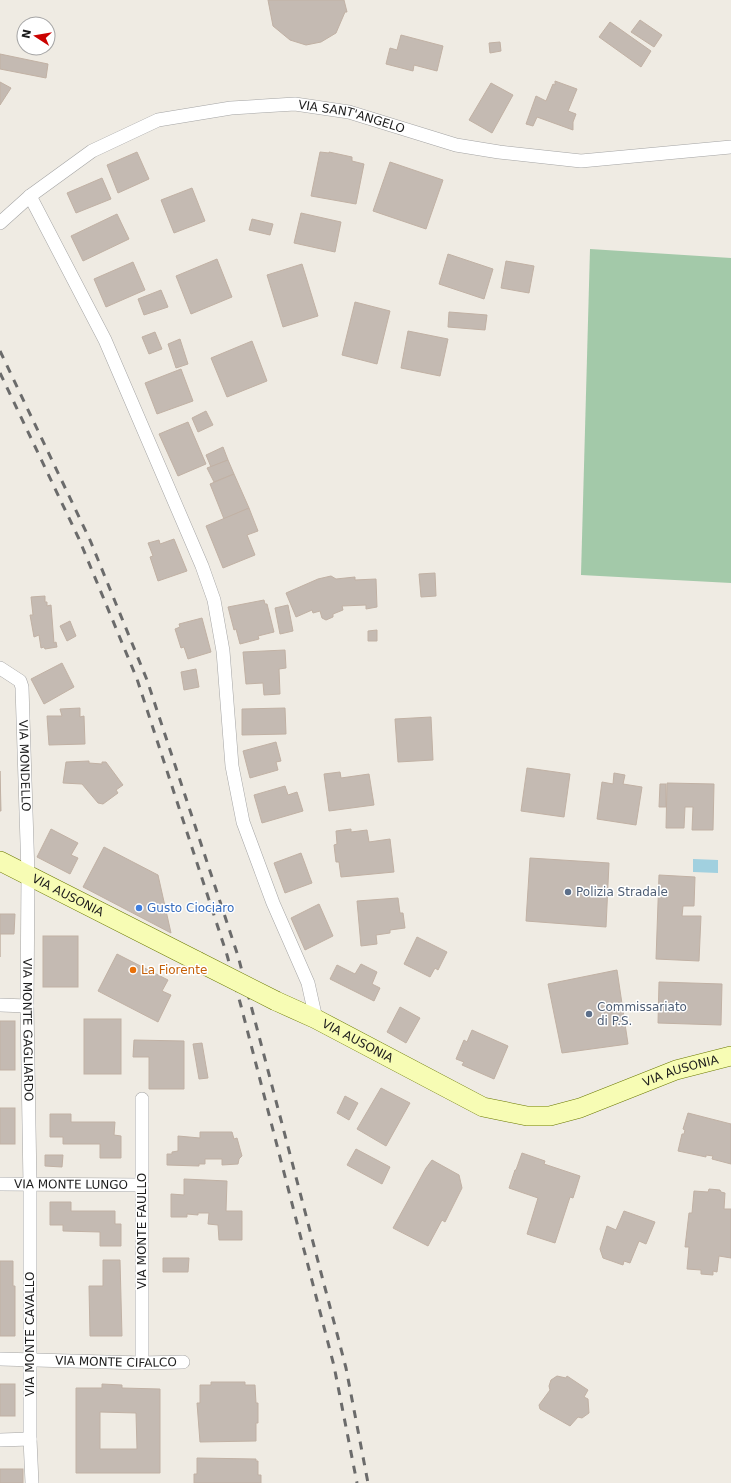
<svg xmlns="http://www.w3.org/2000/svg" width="731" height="1483" font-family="'DejaVu Sans',sans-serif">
<rect width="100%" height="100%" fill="#efebe3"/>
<!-- cemetery -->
<polygon fill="#a3c9a9" points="590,249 731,258 731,583 581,575"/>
<!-- water -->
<polygon fill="#a1d0df" points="693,859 718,860 718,873 693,872"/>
<!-- building -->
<g fill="#c4bab2" stroke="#c1b1a4" fill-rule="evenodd">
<polygon points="268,0 344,0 347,12 345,12 336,33 321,42 306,45 290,40 273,26"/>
<polygon points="640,20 662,35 654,47 631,32"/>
<polygon points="610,22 651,51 641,67 599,37"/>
<polygon points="401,35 443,46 437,71 414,65 413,71 386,64 390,48 397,50"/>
<polygon points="500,42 501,51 490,53 489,43"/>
<polygon points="0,54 48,64 46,78 0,69"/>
<polygon points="555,81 577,89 568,111 576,114 573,122 573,130 537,117 533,126 526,124 536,96 546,101 553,84 555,85"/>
<polygon points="0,82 11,88 0,105"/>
<polygon points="491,83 513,95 492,133 469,120"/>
<polygon points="137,152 149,179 118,193 107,165"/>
<polygon points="320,152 329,153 329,152 352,157 352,161 364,164 356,204 311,196"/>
<polygon points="390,162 443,180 426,229 373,211"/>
<polygon points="102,178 111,199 76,213 67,193"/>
<polygon points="192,188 205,221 174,233 161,200"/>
<polygon points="301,213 341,222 335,252 294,243"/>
<polygon points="117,214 129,239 83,261 71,236"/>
<polygon points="252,219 273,224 270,235 249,230"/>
<polygon points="448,254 493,269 484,299 439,284"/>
<polygon points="217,259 232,297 191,314 176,276"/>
<polygon points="506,261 534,266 529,293 501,288"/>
<polygon points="133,262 145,290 106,307 94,279"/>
<polygon points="302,264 318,316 283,327 267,275"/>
<polygon points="161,290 168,307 144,315 138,299"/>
<polygon points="355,302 390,311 377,364 342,355"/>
<polygon points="449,312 487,315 485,330 448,327"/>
<polygon points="408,331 448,339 440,376 401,368"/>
<polygon points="155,332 162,349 149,354 142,337"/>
<polygon points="180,339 188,364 176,368 168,344"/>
<polygon points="252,341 267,381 227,397 211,358"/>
<polygon points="181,369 193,401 157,414 145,383"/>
<polygon points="206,411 213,425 198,432 192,418"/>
<polygon points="188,422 206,464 178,476 159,434"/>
<polygon points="223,447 228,460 211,467 206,455"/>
<polygon points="228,460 234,474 214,482 207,468"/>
<polygon points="234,474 249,508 224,519 210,484"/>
<polygon points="249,508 258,531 247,535 255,555 223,568 206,526"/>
<polygon points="174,539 187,571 158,581 150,557 153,556 148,543 159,540 160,544"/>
<polygon points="435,573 436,596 421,597 419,574"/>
<polygon points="331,576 336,579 355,577 355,580 376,579 377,607 366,609 366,605 342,606 343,610 333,614 333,617 326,620 322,618 320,611 313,613 312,610 296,617 286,593 318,579"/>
<polygon points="45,596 45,602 47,602 47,606 51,605 54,643 56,642 57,647 45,649 44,647 41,648 39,635 34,637 30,615 33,615 31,597"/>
<polygon points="264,600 265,604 267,604 274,632 258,636 259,639 240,644 236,629 234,630 228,607"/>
<polygon points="288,605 293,631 280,634 275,608"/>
<polygon points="202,618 211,652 188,659 184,647 181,648 175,629 180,627 179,624"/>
<polygon points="70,621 76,636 67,641 60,626"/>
<polygon points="377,630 377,641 368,641 368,631"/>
<polygon points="285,650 286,668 279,669 280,694 264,695 263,683 246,684 243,652"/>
<polygon points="62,663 74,687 44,704 31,679"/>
<polygon points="196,669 199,687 184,690 181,672"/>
<polygon points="80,708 80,717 84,716 85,744 49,745 47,716 62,716 60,709"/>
<polygon points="285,708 286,734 242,735 242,709"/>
<polygon points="431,717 433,760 398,762 395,719"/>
<polygon points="276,742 281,761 276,762 278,770 250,778 243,751"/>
<polygon points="89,761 89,763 102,764 102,762 106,762 123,785 116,790 118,793 103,804 98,803 82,784 63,783 66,762"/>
<polygon points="527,768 570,774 564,817 521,811"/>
<polygon points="0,771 1,811 0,811"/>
<polygon points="340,772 341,778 369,774 374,805 329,811 324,774"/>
<polygon points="614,773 625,775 623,784 642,787 636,825 597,819 602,782 613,784"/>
<polygon points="667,783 714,784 713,830 692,830 693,807 685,807 684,828 666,828"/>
<polygon points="660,784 666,784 666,807 659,807"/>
<polygon points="285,786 288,795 297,792 303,811 262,823 254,795"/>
<polygon points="51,829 78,843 71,855 78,858 70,874 37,857"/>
<polygon points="351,829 351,832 367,830 369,842 390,839 394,872 341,877 339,862 336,862 334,845 337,844 336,831"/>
<polygon points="104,847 158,875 171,933 83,887"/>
<polygon points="301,853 312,883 285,893 274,863"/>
<polygon points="530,858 609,863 606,927 526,921"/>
<polygon points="659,875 695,877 694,906 683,906 682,916 701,916 699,961 656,959"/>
<polygon points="398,898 400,913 403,913 405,928 390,930 390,933 376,935 377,944 361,946 357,901"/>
<polygon points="319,904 333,936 305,950 291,918"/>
<polygon points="0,914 15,914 14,934 0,934 0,957"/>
<rect x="43" y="936" width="35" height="51"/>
<polygon points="417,937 447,952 438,970 435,968 430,977 404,964"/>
<polygon points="117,954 168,980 162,991 171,995 158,1022 98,991"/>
<polygon points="361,964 377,972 372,984 380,988 374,1001 330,979 337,965 355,974"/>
<polygon points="617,970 628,1044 562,1053 548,984"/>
<polygon points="659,982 722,984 721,1025 658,1023"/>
<polygon points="400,1007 420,1018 406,1043 387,1032"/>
<rect x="84" y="1019" width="37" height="55"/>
<rect x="0" y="1021" width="15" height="49"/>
<polygon points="472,1030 508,1046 494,1079 462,1065 464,1062 456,1059 464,1040 467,1042"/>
<polygon points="134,1040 184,1041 184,1089 149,1089 149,1057 133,1057"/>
<polygon points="202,1043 208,1078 199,1079 193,1044"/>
<polygon points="381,1088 410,1103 386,1146 357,1129"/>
<polygon points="345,1096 358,1103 349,1120 337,1113"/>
<rect x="0" y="1108" width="15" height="36"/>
<polygon points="688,1113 731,1124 731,1164 712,1159 713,1156 706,1155 706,1157 678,1151 682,1134 684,1134 685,1130 683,1129"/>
<polygon points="50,1114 71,1114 71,1122 115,1122 114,1135 121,1136 121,1158 100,1158 100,1144 63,1144 63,1137 50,1137"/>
<polygon points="200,1132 232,1132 234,1139 237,1138 242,1156 239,1159 238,1164 222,1165 222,1159 205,1159 205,1164 199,1164 199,1166 167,1165 167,1154 172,1154 172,1152 178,1151 178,1136 200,1138"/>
<polygon points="356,1149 390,1167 382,1184 347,1165"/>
<polygon points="522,1153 545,1161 544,1164 580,1176 573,1198 570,1197 555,1243 527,1234 538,1198 509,1188 515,1170 516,1170"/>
<polygon points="45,1155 63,1155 62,1167 45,1166"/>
<polygon points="432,1160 459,1175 462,1188 445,1222 442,1220 428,1246 393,1228 426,1168"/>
<polygon points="184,1179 227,1181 226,1211 242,1211 242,1240 219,1240 218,1225 208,1224 209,1213 198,1213 198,1215 187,1214 187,1217 171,1217 171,1194 184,1195"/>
<polygon points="709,1189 720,1190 721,1192 725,1193 724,1209 731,1209 731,1258 719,1256 717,1272 713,1271 713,1275 701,1274 701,1270 687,1269 689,1247 685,1247 689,1213 692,1213 694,1191 708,1192"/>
<polygon points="50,1202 71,1202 71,1211 115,1211 115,1224 121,1224 121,1246 100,1246 100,1232 63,1231 63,1225 50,1225"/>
<polygon points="624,1211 655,1222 646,1244 639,1241 630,1263 624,1261 623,1265 603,1258 600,1249 607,1226 616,1230"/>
<polygon points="163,1258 189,1258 188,1272 163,1272"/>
<polygon points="103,1260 120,1260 122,1336 90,1336 89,1286 103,1286"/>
<polygon points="0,1261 13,1261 13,1286 15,1286 15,1336 0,1336"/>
<polygon points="557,1376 566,1378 567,1376 588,1390 584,1397 588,1399 589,1413 582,1418 578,1417 570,1426 540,1409 539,1405 550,1390 549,1386 551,1380"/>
<polygon points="211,1382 245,1382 245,1385 255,1385 256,1403 258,1403 258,1423 256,1423 256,1441 200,1442 197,1403 200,1403 200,1385 211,1385"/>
<rect x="0" y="1384" width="15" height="32"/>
<path d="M102 1384 122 1385V1388L160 1389V1473H76V1388H102ZM100 1412 136 1413 137 1449H100Z"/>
<polygon points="197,1458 256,1459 256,1461 258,1461 258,1475 261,1475 261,1483 194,1483 194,1474 197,1474"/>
<rect x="0" y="1469" width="23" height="14"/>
</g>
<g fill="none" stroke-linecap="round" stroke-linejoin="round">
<!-- street casing -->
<g stroke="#a4a4a4" stroke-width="14">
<g id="street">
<polyline points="30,196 105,340 202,566 214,600 223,651 232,766 243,822 273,903 308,983 316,1019"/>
<path id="s1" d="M0 223 30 196 92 151 158 120 231 108 295 104 349 112 456 145 499 152 581 161 731 147"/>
<path id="s2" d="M0 668 20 681 22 687 28 874 27 1006 30 1185V1439L32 1483"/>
<polyline points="0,1005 27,1006"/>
<polyline points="142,1099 142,1363"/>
<path id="s3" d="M0 1184 142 1185"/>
<path id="s4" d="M0 1359 142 1363 183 1362"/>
<polyline points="0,1440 30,1439"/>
</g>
</g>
<!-- secondary casing -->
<g stroke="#6a7800" stroke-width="20">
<g id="secondary">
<path id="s5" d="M0 861 197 961"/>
<path id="s6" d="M276 1001 316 1019 483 1107 527 1116H550L580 1108 676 1070 731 1056"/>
</g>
</g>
<!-- street -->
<use href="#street" stroke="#fff" stroke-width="13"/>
<!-- secondary -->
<use href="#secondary" stroke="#f7fcb4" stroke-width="19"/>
<!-- rail -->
<g stroke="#6b6b6b" stroke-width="3" stroke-dasharray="8 8" stroke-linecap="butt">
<polyline points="0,351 90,540 147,680 238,956 346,1368 368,1483"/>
<polyline points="0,373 79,539 137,679 227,955 241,1006 334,1366 357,1483"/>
</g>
<!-- secondary-bridge casing -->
<g stroke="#6a7800" stroke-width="20" stroke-linecap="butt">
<polyline id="secondary-bridge" points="197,961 276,1001"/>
</g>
<!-- secondary-bridge -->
<use href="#secondary-bridge" stroke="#f7fcb4" stroke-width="19"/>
</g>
<!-- markers -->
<g fill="#5c6f8a" stroke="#fff" stroke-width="1.5">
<circle cx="568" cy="892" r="4"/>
<circle cx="589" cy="1014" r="4"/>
</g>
<circle fill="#3f7fe0" stroke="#fff" stroke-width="1.5" cx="139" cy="908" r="4"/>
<circle fill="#e8710a" stroke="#fff" stroke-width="1.5" cx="133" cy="970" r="4"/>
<g text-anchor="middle" stroke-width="3" stroke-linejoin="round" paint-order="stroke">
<!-- street labels -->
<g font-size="12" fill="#1d1d1d" stroke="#fff">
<text dy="4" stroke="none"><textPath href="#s1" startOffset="386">VIA SANT'ANGELO</textPath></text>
<text dy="4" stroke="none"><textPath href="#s2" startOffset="109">VIA MONDELLO</textPath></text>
<text dy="4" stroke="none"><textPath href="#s5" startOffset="76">VIA AUSONIA</textPath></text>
<text dy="4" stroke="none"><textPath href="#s2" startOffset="373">VIA MONTE GAGLIARDO</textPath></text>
<text dy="4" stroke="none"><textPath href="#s6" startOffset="91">VIA AUSONIA</textPath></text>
<text dy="4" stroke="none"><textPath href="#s6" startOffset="439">VIA AUSONIA</textPath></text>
<text dy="4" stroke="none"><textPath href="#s3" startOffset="71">VIA MONTE LUNGO</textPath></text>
<text transform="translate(142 1231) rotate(-90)" y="4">VIA MONTE FAULLO</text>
<text transform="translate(30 1334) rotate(-90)" y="4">VIA MONTE CAVALLO</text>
<text dy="4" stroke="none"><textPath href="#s4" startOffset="116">VIA MONTE CIFALCO</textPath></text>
</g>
<!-- service labels -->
<g font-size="12" fill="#4e5e75" stroke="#fff" text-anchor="start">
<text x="576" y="896">Polizia Stradale</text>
<text x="597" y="1011">Commissariato<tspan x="597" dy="14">di P.S.</tspan></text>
</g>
<!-- shop labels -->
<g font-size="12" fill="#366cbe" stroke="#fff" text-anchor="start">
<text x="147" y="912">Gusto Ciociaro</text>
</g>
<!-- food labels -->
<g font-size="12" fill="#c56008" stroke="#fff" text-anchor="start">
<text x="141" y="974">La Fiorente</text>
</g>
</g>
<!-- north arrow -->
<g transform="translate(36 36) rotate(282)"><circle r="19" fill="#ffffff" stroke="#a5a5a5"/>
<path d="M0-3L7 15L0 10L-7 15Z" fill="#cb0200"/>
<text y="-6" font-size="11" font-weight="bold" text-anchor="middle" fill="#1d1d1d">N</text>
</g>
</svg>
